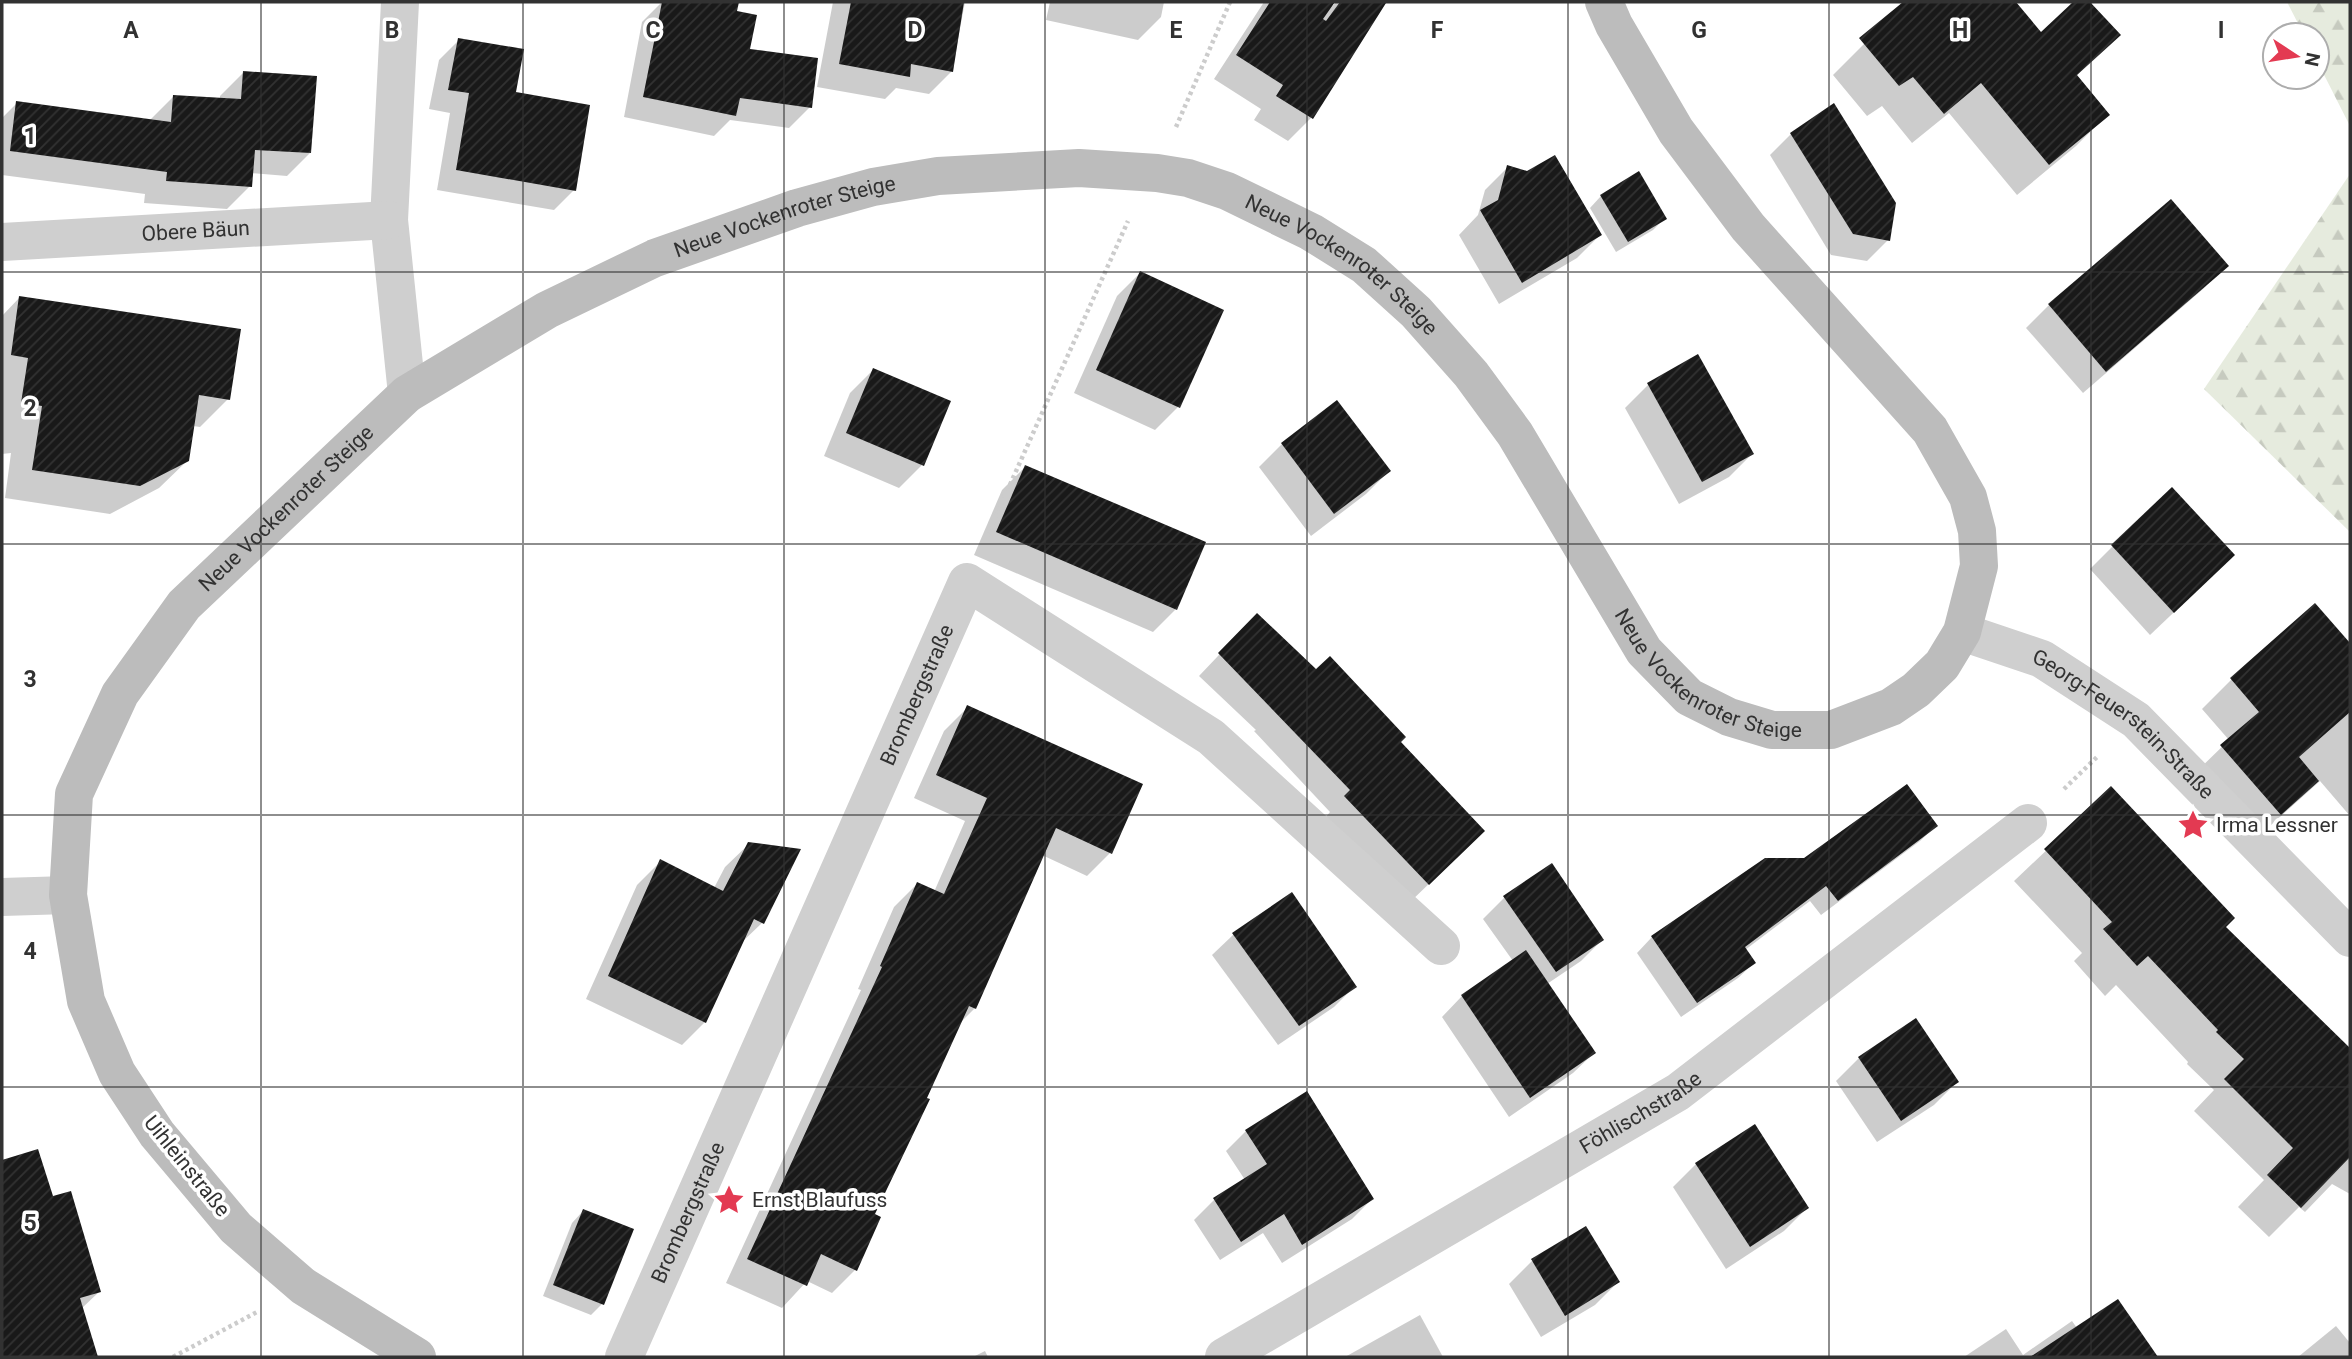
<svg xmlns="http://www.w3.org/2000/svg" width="2352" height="1359" font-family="Roboto,sans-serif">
<defs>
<pattern id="forest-firs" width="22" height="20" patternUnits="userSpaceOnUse" patternTransform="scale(1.75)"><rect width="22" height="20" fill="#e6ebde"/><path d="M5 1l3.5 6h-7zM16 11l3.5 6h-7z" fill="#c6cabf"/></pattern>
<pattern id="building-hatch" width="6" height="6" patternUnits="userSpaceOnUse" patternTransform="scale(1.75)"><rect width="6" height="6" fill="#191919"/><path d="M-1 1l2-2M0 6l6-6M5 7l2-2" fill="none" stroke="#323232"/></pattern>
</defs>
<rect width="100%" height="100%" fill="#fff"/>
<!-- forest -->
<g fill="url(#forest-firs)">
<polygon points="2287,2 2350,2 2350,126 2317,61 2317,35 2304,35"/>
<polygon points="2350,174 2350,532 2204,389"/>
</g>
<!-- shadow -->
<g fill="#0003">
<polygon points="662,2 709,10 748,51 810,107 789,128 730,120 714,136 624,117 642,22"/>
<polygon points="833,2 965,2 952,71 929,94 896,88 885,99 817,87"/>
<polygon points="1050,2 1164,2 1161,17 1138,40 1046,20"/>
<polygon points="1264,2 1316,2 1329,10 1336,2 1381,2 1384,4 1311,118 1288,141 1254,120 1261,109 1214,79"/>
<polygon points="1917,2 2014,2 2041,34 2076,2 2087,2 2118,35 2076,76 2107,115 2076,146 2017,195 1949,113 1912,143 1882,106 1867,116 1833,75 1864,44"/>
<polygon points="459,40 514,94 574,190 554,210 437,190 450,113 429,109 439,60"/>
<polygon points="243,73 310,153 287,176 251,173 250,186 227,209 144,203 145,194 2,175 2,118 17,103 149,121 173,97 220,100 220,96"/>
<polygon points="1791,134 1888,240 1867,261 1831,255 1770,155"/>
<polygon points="1508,167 1600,235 1577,258 1499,304 1459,235 1478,215 1485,190"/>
<polygon points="1601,196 1665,218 1653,230 1616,252 1590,208"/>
<polygon points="2226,266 2203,289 2083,393 2026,328 2049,305"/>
<polygon points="1140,273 1178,407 1155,430 1074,393 1117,296"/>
<polygon points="20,297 228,399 200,427 193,426 188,460 159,488 110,514 5,498 11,453 2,454 2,316"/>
<polygon points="873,370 922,465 899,488 824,456 850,393"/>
<polygon points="1648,385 1752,454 1729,477 1679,504 1625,408"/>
<polygon points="1337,403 1389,471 1366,494 1311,536 1259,467 1282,444"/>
<polygon points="1025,467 1176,609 1153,632 974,555 1002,490"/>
<polygon points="2113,546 2210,578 2150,635 2090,569"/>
<polygon points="2315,606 2350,646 2350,816 2320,781 2251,843 2192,776 2229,740 2202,709 2232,679"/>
<polygon points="1236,637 1316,671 1399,742 1462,852 1407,905 1325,818 1330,812 1254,731 1256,730 1199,676"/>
<polygon points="967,708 1110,853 1087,876 1042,855 975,1008 959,1024 872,1215 855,1270 832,1293 807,1281 782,1308 726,1283 861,990 858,989 894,907 917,884 934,892 965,821 914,798 944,731"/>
<polygon points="2111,789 2223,927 2350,1051 2350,1194 2332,1184 2305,1212 2299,1207 2269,1237 2238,1207 2264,1180 2194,1111 2214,1090 2187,1064 2188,1062 2116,985 2105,996 2074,961 2082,953 2014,881"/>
<polygon points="1936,826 1920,841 1821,915 1810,901 1745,950 1754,963 1738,978 1681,1017 1637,953 1652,937 1805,860"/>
<polygon points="749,844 762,923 740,944 705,1022 682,1045 586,999 637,885 660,862 714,888 725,867"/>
<polygon points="1291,894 1355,986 1334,1007 1278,1045 1212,955 1233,935"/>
<polygon points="1504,898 1602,940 1581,961 1547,984 1594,1053 1573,1073 1509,1117 1442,1017 1462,996 1513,961 1483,919"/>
<polygon points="1859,1058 1957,1082 1934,1105 1877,1142 1836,1081"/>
<polygon points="1246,1131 1372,1199 1352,1219 1282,1263 1263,1233 1220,1260 1194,1220 1214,1200 1245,1180 1226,1151"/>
<polygon points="37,1151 52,1198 99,1292 81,1309 96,1357 2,1357 2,1162"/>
<polygon points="1696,1164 1807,1208 1784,1231 1726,1269 1673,1187"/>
<polygon points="583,1211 602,1304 591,1315 543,1296 572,1223"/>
<polygon points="1586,1228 1618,1282 1595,1305 1541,1337 1509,1284 1532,1261"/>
<polygon points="2117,1301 2156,1357 1964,1357 2006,1329 2023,1355 2072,1321 2077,1328"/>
<polygon points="1420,1315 1443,1357 1345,1357"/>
<polygon points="2336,1326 2350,1343 2350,1357 2298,1357"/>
<polygon points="985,1351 988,1357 973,1357"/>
</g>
<!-- building -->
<g fill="url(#building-hatch)">
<polygon points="662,2 739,2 737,11 757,15 750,49 818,58 812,108 740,98 736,116 643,97"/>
<polygon points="851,2 964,2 953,72 911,64 910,77 839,64"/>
<polygon points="1270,2 1335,2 1323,19 1326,21 1340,2 1386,3 1313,119 1276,96 1283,85 1236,55"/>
<polygon points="1903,2 2016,2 2041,32 2073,2 2090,2 2121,35 2077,75 2110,115 2049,165 1981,83 1944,114 1913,77 1899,86 1859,38"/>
<polygon points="458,38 524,49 516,92 590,105 576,191 456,170 469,93 448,90"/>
<polygon points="243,71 317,76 311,153 255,150 252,187 166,181 167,172 10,151 16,101 171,122 173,95 241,99"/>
<polygon points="1834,103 1896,203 1890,241 1853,234 1790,133"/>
<polygon points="1555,155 1602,235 1522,283 1480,210 1498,200 1507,165 1527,171"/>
<polygon points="1639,171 1667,219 1628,242 1600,195"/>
<polygon points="2171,199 2229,266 2106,372 2048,304"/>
<polygon points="1140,271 1224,310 1180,408 1096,370"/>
<polygon points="19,296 241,329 230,400 199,395 189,461 140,486 32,470 42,406 21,403 28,358 11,355"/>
<polygon points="1698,354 1754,454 1702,482 1647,383"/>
<polygon points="873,368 951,401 924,466 846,433"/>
<polygon points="1337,400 1391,471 1334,514 1281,443"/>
<polygon points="1025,465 1206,542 1177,610 996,532"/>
<polygon points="2172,487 2235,555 2174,613 2111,545"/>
<polygon points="2315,603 2350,643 2350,712 2299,757 2319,781 2281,815 2220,745 2259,712 2230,678"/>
<polygon points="1257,613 1316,669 1330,656 1406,737 1401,742 1485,831 1429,885 1344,796 1350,790 1218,653"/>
<polygon points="967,705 1143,784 1112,854 1056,828 976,1009 969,1006 927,1098 930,1099 875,1214 881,1217 857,1271 821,1254 807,1286 747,1259 882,967 880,966 917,882 944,894 987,798 936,775"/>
<polygon points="1907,784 1938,826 1838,901 1826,886 1745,947 1756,963 1697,1003 1651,936 1765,858 1804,858"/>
<polygon points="2111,786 2235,918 2226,927 2350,1048 2350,1157 2301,1208 2267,1175 2293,1148 2224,1079 2244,1059 2216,1032 2218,1030 2148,956 2137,966 2103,929 2112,922 2044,849"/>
<polygon points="748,842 801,849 764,924 754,919 706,1023 608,976 660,859 723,891"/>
<polygon points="1552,863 1604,940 1556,972 1503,896"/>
<polygon points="1292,892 1357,987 1299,1026 1232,933"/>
<polygon points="1526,950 1596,1053 1530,1098 1461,995"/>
<polygon points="1916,1018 1959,1082 1901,1121 1858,1057"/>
<polygon points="1307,1091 1374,1199 1302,1245 1284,1214 1241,1242 1213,1198 1267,1164 1245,1130"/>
<polygon points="1755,1124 1809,1208 1750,1247 1695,1163"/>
<polygon points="38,1149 53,1196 71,1191 101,1292 80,1298 98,1357 2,1357 2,1160"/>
<polygon points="583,1209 634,1229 604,1305 553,1285"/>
<polygon points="1586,1226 1620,1282 1565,1316 1531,1259"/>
<polygon points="2118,1299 2158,1357 2030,1357"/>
</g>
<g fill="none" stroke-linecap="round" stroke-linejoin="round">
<!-- path -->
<g stroke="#ccc" stroke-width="4.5" stroke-dasharray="3.5 3.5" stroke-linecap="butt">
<polyline points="1176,127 1230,2"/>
<polyline points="987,536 1128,221"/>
<polyline points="2064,789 2098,756"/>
<polyline points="173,1357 257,1312"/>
</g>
<!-- street -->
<g stroke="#cfcfcf" stroke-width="38">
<polyline points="400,2 389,220 407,394"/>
<path id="s1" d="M2 242 389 220"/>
<path id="s2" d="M1962 632 2042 659 2136 720 2350 938"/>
<polyline points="2,897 68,895"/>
<path id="s3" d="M624 1357 967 582 1211 737 1441 946"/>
<path id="s4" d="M1224 1357 1678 1092 2028 823"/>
</g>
<!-- secondary -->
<path stroke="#bcbcbc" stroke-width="38" id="s5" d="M417 1357 303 1286 236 1228 157 1134 117 1073 86 1001 68 895 74 794 120 694 184 605 407 394 547 310 655 258 797 208 873 187 938 176 1079 168 1157 173 1188 178 1227 191 1311 232 1364 265 1416 312 1471 374 1515 434 1644 651 1689 697 1729 717 1772 730H1831L1891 707 1916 690 1942 665 1962 632 1979 566 1977 531 1968 497 1930 430 1748 227 1676 131 1614 25 1604 2"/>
</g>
<!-- grid -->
<path fill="none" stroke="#323232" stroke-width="2" stroke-opacity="0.55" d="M261 2V1357M523 2V1357M784 2V1357M1045 2V1357M1307 2V1357M1568 2V1357M1829 2V1357M2091 2V1357M2 272H2350M2 544H2350M2 815H2350M2 1087H2350"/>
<!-- icons -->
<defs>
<g id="sight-bare" transform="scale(2.415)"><path d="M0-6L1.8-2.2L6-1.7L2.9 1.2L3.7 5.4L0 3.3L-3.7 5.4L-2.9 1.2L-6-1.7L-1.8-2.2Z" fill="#e33a52" stroke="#fff" stroke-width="2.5" paint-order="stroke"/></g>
</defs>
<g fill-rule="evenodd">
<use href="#sight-bare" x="2193" y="825"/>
<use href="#sight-bare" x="729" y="1200"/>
</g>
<g text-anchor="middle" stroke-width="7" stroke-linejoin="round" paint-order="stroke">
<!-- street labels -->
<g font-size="21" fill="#323232" stroke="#fff">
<text dy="7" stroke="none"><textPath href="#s5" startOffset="1652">Neue Vockenroter Steige</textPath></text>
<text dy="7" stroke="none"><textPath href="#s1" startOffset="194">Obere Bäun</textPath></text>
<text dy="7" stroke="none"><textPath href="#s5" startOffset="2240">Neue Vockenroter Steige</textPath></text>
<text dy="7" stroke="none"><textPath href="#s5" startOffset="1066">Neue Vockenroter Steige</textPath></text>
<text dy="7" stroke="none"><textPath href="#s5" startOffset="2807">Neue Vockenroter Steige</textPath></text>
<text dy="7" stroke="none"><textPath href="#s3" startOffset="724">Brombergstraße</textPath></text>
<text dy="7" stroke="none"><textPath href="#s2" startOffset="189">Georg-Feuerstein-Straße</textPath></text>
<text dy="7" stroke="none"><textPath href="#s4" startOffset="483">Föhlischstraße</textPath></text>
<text transform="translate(187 1166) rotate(51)" y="7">Uihleinstraße</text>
<text dy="7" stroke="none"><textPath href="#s3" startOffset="158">Brombergstraße</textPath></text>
</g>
<!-- poi labels -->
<g font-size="21" fill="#323232" stroke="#fff" text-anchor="start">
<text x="2216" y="832">Irma Lessner</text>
<text x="752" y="1207">Ernst Blaufuss</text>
</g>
</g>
<g font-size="23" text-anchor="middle" font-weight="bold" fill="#323232" stroke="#fff" stroke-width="7" stroke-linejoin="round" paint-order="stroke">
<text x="131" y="38">A</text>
<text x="392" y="38">B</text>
<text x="653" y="38">C</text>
<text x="915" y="38">D</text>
<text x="1176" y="38">E</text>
<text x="1437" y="38">F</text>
<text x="1699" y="38">G</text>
<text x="1960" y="38">H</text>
<text x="2221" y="38">I</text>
<text x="30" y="144">1</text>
<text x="30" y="416">2</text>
<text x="30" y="687">3</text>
<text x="30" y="959">4</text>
<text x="30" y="1231">5</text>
</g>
<!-- border -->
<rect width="2352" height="1359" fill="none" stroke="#323232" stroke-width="7"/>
<!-- north arrow -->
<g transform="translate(2296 56) rotate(102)"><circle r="33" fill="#ffffff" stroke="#adadad" stroke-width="2"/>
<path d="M0-5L12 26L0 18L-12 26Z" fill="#e33a52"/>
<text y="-10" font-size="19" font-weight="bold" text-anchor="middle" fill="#323232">N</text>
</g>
</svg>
